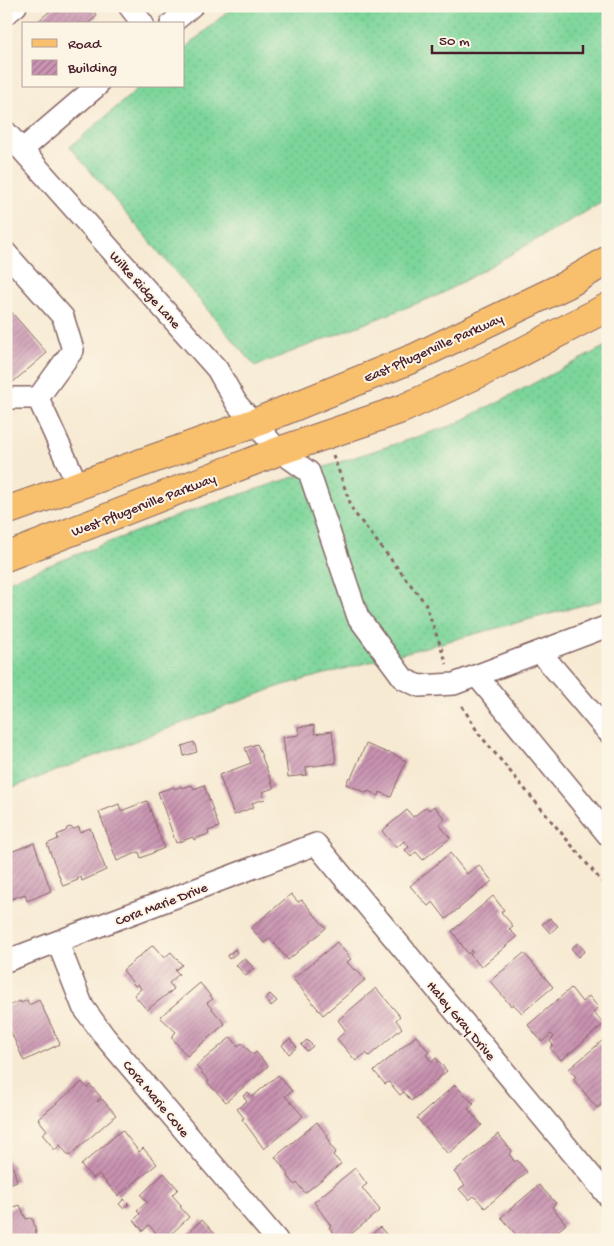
<svg xmlns="http://www.w3.org/2000/svg" width="614" height="1246" font-family="'Gochi Hand',sans-serif">
<defs>
<pattern id="grass-dots" width="8" height="8" patternUnits="userSpaceOnUse" patternTransform="scale(1.25)"><rect width="8" height="8" fill="#7cd59a"/><path d="M2 2h.1M6 6h.1" fill="none" stroke="#6db685" stroke-width="1.8" stroke-linecap="round"/></pattern>
<pattern id="building-hatch" width="6" height="6" patternUnits="userSpaceOnUse" patternTransform="scale(1.25)"><rect width="6" height="6" fill="#c892b0"/><path d="M-1 1l2-2M0 6l6-6M5 7l2-2" fill="none" stroke="#a4778f"/></pattern>
</defs>
<rect width="100%" height="100%" fill="#fcf5e5"/>
<filter id="ink" filterUnits="userSpaceOnUse"><feTurbulence type="fractalNoise" baseFrequency=".02" numOctaves="2"/><feDisplacementMap in="SourceGraphic" scale="10" xChannelSelector="R" yChannelSelector="G"/><feConvolveMatrix kernelMatrix="1 2 1 2 8 2 1 2 1" color-interpolation-filters="sRGB"/></filter>
<filter id="wash" filterUnits="userSpaceOnUse"><feTurbulence type="fractalNoise" baseFrequency=".0096" numOctaves="4" result="noise"/><feDisplacementMap in="SourceGraphic" scale="20" xChannelSelector="R" yChannelSelector="G"/><feGaussianBlur stdDeviation="1.12" result="paint"/><feColorMatrix in="noise" values="0 0 0 0 0 0 0 0 0 0 0 0 0 0 0 0 0 1.4 0 .05"/><feComposite in="paint" operator="in"/></filter>
<g filter="url(#wash)">
<rect width="100%" height="100%" fill="#f7ead3"/>
<!-- grass -->
<g fill="url(#grass-dots)" stroke="#637a62">
<polygon points="234,6 608,6 608,199 441,294 255,366 70,147 141,86 184,86 184,49"/>
<polygon points="608,345 608,597 602,600 280,686 6,790 6,582 184,513 453,425"/>
</g>
<g id="blocks">
<!-- building -->
<g fill="url(#building-hatch)">
<polygon points="56,6 90,6 97,16 87,24 31,24 35,20 37,22"/>
<polygon points="6,306 47,353 6,388"/>
<polygon points="314,725 315,734 332,731 336,763 306,767 307,775 288,777 283,737 299,735 298,727"/>
<polygon points="194,742 197,752 184,756 182,746"/>
<polygon points="257,744 274,788 262,792 265,799 252,803 254,807 234,815 219,775 251,763 245,748"/>
<polygon points="366,744 388,753 389,752 406,761 391,797 380,792 379,796 368,791 367,793 346,784 349,777 351,778"/>
<polygon points="192,785 194,789 204,785 219,827 208,831 209,834 197,838 194,840 193,837 176,843 158,792 174,787 175,789 181,786 182,788"/>
<polygon points="147,801 164,848 141,858 139,852 117,861 99,812 119,804 121,811"/>
<polygon points="434,806 445,819 439,824 450,838 423,860 416,852 411,857 405,850 409,847 404,841 396,848 382,831 407,810 413,817 426,807 429,810"/>
<polygon points="70,827 74,829 79,827 80,832 90,828 106,870 82,881 81,877 77,879 78,880 63,886 47,844 58,839 57,835 66,831 67,828"/>
<polygon points="34,843 51,891 27,901 25,894 6,901 6,850 8,853"/>
<polygon points="450,853 467,874 479,865 492,881 446,919 433,902 428,906 410,886"/>
<polygon points="291,894 298,902 302,900 326,928 288,960 270,938 264,943 251,928"/>
<polygon points="493,896 504,910 501,912 513,926 509,929 517,937 481,967 470,954 473,952 472,950 468,954 452,931"/>
<polygon points="550,918 558,926 550,933 542,924"/>
<polygon points="337,942 351,959 347,962 354,970 356,969 365,980 323,1015 293,979"/>
<polygon points="578,943 585,951 578,957 571,948"/>
<polygon points="153,945 164,958 171,952 182,965 175,970 179,974 169,983 174,989 147,1010 134,995 141,989 138,984 135,986 123,970"/>
<polygon points="235,949 237,953 229,959 227,956"/>
<polygon points="524,953 553,987 522,1013 513,1004 511,1006 490,981"/>
<polygon points="244,958 254,968 246,976 236,965"/>
<polygon points="200,983 213,999 207,1003 225,1024 187,1056 171,1037 176,1032 160,1017"/>
<polygon points="376,988 400,1016 396,1020 402,1028 369,1056 366,1053 356,1061 337,1039 346,1031 338,1020"/>
<polygon points="571,988 582,1002 589,996 598,1007 593,1012 604,1024 561,1060 550,1048 553,1045 550,1041 554,1037 551,1034 542,1042 528,1025"/>
<polygon points="270,994 277,1001 271,1006 265,999"/>
<polygon points="27,1000 29,1005 39,1000 60,1044 24,1061 6,1021 6,1007 20,1001 21,1003"/>
<polygon points="416,1036 429,1052 426,1055 432,1062 436,1058 447,1071 411,1101 404,1092 400,1095 389,1082 385,1084 374,1071"/>
<polygon points="608,1036 608,1099 597,1108 573,1079 576,1077 569,1069"/>
<polygon points="231,1037 238,1046 242,1043 253,1055 256,1052 268,1066 226,1102 207,1082 209,1081 196,1066"/>
<polygon points="290,1039 297,1047 289,1054 282,1045"/>
<polygon points="307,1040 313,1046 307,1051 301,1045"/>
<polygon points="278,1075 292,1091 285,1096 303,1116 264,1149 242,1119 244,1118 237,1109 247,1101 243,1096 248,1092 252,1097"/>
<polygon points="82,1082 87,1088 90,1085 101,1097 97,1101 98,1102 102,1099 116,1115 69,1156 60,1145 55,1150 42,1134 47,1130 38,1119"/>
<polygon points="455,1085 474,1104 468,1109 482,1125 448,1154 417,1118"/>
<polygon points="317,1122 328,1136 327,1137 330,1141 330,1145 336,1152 333,1155 341,1164 305,1193 297,1183 295,1185 288,1176 289,1175 275,1157"/>
<polygon points="122,1130 139,1152 143,1148 157,1164 118,1196 99,1174 93,1179 81,1165"/>
<polygon points="498,1134 512,1151 509,1154 515,1162 517,1160 527,1172 485,1208 474,1196 469,1200 459,1189 465,1185 454,1172"/>
<polygon points="6,1156 9,1163 12,1164 17,1181 6,1185"/>
<polygon points="355,1168 367,1184 362,1188 380,1210 344,1240 339,1240 329,1227 331,1226 314,1202"/>
<polygon points="164,1173 178,1189 172,1195 182,1206 180,1207 189,1217 165,1240 162,1240 149,1225 143,1231 134,1220 140,1214 137,1211 147,1202 141,1195"/>
<polygon points="539,1185 556,1203 552,1207 566,1224 547,1240 516,1240 519,1238 501,1217"/>
<polygon points="124,1199 129,1204 123,1208 119,1204"/>
<polygon points="20,1205 26,1219 30,1218 33,1220 37,1237 32,1240 6,1240 6,1210"/>
<polygon points="202,1220 221,1240 179,1240"/>
<polygon points="380,1227 391,1240 365,1240"/>
</g>
</g>
</g>
<g filter="url(#ink)">
<use href="#blocks" fill-opacity="0" stroke="#876666" stroke-width="1"/>
<g fill="none" stroke-linecap="round" stroke-linejoin="round">
<!-- minor casing -->
<g stroke="#876666" stroke-width="24">
<g id="minor">
<polyline points="129,6 143,24"/>
<polyline points="6,14 16,6"/>
<polyline points="171,24 192,6"/>
<polyline points="6,132 217,369 237,404 279,451 309,472 358,617 404,679 419,686 454,684 608,626"/>
<polyline points="22,150 97,86"/>
<polyline points="6,253 63,317 73,350 38,398"/>
<polyline points="6,398 38,398"/>
<polyline points="38,398 78,486"/>
<polyline points="540,652 608,732"/>
<polyline points="477,676 608,835"/>
<polyline points="58,943 83,1007 105,1037 277,1240"/>
<polyline points="6,961 316,844 608,1196"/>
</g>
</g>
<!-- major casing -->
<g stroke="#876666" stroke-width="30">
<g id="major">
<polyline points="6,511 254,423 414,358 566,285 608,260"/>
<polyline points="6,557 279,451 402,409 493,367 608,307"/>
</g>
</g>
<!-- path -->
<g stroke="#876666" stroke-width="3" stroke-dasharray="4 4" stroke-linecap="butt">
<polyline points="333,455 353,511 425,603 447,664"/>
<polyline points="462,706 479,734 608,889"/>
</g>
<!-- minor -->
<use href="#minor" stroke="#fff" stroke-width="21"/>
<!-- major -->
<use href="#major" stroke="#f8bf6c" stroke-width="28"/>
</g>
</g>
<g text-anchor="middle" stroke-width="4" stroke-linejoin="round" paint-order="stroke">
<!-- street labels -->
<g font-size="14" fill="#4a1f2b" stroke="#fcf5e5">
<text transform="translate(146 289) rotate(48)" y="5">Wilke Ridge Lane</text>
<text transform="translate(433 347) rotate(-24)" y="5">East Pflugerville Parkway</text>
<text transform="translate(143 504) rotate(-21)" y="5">West Pflugerville Parkway</text>
<text transform="translate(161 903) rotate(-21)" y="5">Cora Marie Drive</text>
<text transform="translate(462 1020) rotate(50)" y="5">Haley Gray Drive</text>
<text transform="translate(157 1098) rotate(50)" y="5">Cora Marie Cove</text>
</g>
</g>
<!-- margin -->
<rect width="614" height="1246" fill="none" stroke="#fcf5e5" stroke-width="25"/>
<!-- legend -->
<rect x="22" y="22" width="162" height="65" fill="#fcf5e5" stroke="#b59f9b"/>
<rect x="32" y="39" width="25" height="8" fill="#f8bf6c" stroke="#b59f9b"/>
<text x="68" y="48" font-size="15" fill="#4a1f2b">Road</text>
<rect x="32" y="60" width="25" height="15" fill="url(#building-hatch)" stroke="#b59f9b"/>
<text x="68" y="72" font-size="15" fill="#4a1f2b">Building</text>
<!-- scale -->
<path d="M432 45v8h151v-8" fill="none" stroke="#4a1f2b" stroke-width="2.5"/>
<text x="439" y="45" font-size="15" fill="#4a1f2b" stroke="#fcf5e5" stroke-width="4" paint-order="stroke">50 m</text>
</svg>
